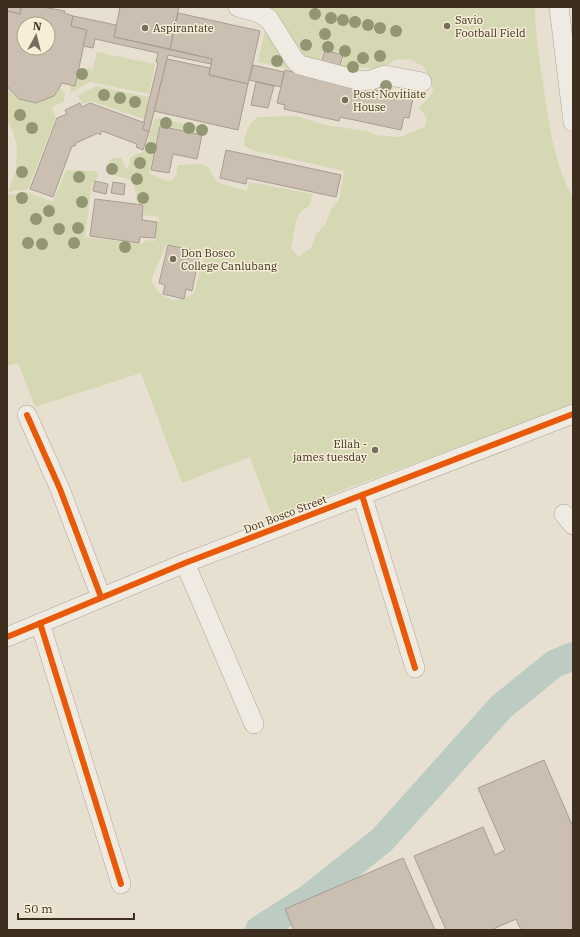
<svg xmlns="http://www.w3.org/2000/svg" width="580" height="937" font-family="'IBM Plex Serif',serif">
<rect width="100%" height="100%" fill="#e7e0d1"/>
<!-- green -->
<g fill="#d6d7b3" fill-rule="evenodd">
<path d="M260 7H535C535 35 540 62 544 90 550 126 554 165 573 197V405L272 516 250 457 182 483 141 373 35 407 18 363 7 366V195L27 192 53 202 66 170 96 171 99 176 92 183 85 237 142 244 146 240 155 241 159 217 143 215 144 204 138 202 133 182C121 172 113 184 109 161L112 158H122L124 166 128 169 131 157 144 151 155 118 207 128 206 134 160 125 149 173 167 181 173 180 177 174V165L201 164 208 167 217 182 247 191 249 182 312 194 310 205 300 213 297 218 291 248 298 257 311 248 316 234 325 225 331 209 339 200 344 171 251 150 244 145C245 133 248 125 257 117L297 116 325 125 366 131 376 135 394 137 402 136 425 127 427 119 419 107 431 96 433 89 424 67 409 59 395 60 381 69 359 67 356 76 339 72 345 54 324 48 318 67 308 65ZM166 244 205 253 194 293C175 305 163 301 151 281 155 268 163 257 166 244Z"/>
<polygon points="265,31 274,32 293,65 289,69 258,62"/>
<polygon points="97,52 155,64 149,94 90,82 71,93 70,85 75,86 79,72 85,68 92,69 92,72"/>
<polygon points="7,86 19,100 36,103 54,96 60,87 65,95 64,101 51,108 56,117 28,189 8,192 16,170 17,147 13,131 7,121"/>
<polygon points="96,86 149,97 144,119 91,101 83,104 78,96"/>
</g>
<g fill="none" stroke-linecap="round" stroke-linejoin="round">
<!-- river -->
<polyline stroke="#bcccc2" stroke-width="28" points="259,930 309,898 382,840 501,707 554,664 573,656"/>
</g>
<!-- building -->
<g fill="#cbbfb2" stroke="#a89c90" fill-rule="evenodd">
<polygon points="7,7 21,7 20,14 7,11"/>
<path d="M21 7H42L65 11 64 13 73 16 71 26 87 30 75 86 62 83 54 96 36 103 19 99 7 86V11L20 14ZM24 24H48V48H24Z"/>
<polygon points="120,7 179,7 170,49 114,37"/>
<polygon points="178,13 260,31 248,84 209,75 212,59 170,49"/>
<polygon points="73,16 116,25 114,37 212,59 211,64 168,55 149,132 142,129 158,63 156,62 158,53 95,39 93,48 83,46 87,30 71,26"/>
<polygon points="325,50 343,55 339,69 321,64"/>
<polygon points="167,59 210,68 209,75 248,84 238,130 154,111"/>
<polygon points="253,65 284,72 281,87 249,80"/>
<polygon points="285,70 413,98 409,118 404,117 401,130 340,117 339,121 284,109 285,105 277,103"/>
<polygon points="256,82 274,86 268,108 251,105"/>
<polygon points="80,103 82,107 90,103 145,123 142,129 149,132 143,150 136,147 137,144 102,131 100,135 98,133 76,143 75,146 72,146 53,197 30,189 57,118 67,114 65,110"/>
<polygon points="160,126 202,135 197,159 173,154 169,173 151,170"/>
<polygon points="226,150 341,175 336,197 247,178 246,184 220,178"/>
<polygon points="95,181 108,184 106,194 93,191"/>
<polygon points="113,182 125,184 124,195 111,193"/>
<polygon points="95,199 143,205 142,220 157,222 155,238 140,237 139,243 90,236"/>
<polygon points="168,245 200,252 192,291 186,289 184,299 163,294 165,285 159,283"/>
<polygon points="544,760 573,827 573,930 521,930 516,919 491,930 446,930 414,856 483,827 495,855 505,850 478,788"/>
<polygon points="403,858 435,930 294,930 285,909"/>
</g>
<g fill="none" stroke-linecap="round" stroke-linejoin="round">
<!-- minor casing -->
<g stroke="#ada599" stroke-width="20">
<g id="minor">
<polyline points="238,7 259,13 269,19 294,59 300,65 361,81 371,80 385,75 422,82"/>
<polyline points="559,7 573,122"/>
<polyline points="27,415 60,489 101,597"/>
<polyline points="362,495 415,668"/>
<polyline points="564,514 573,525"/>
<polyline points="185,563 254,724"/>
<polyline points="40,623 121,884"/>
<polyline points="7,637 185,563 573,414"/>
</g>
</g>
<!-- minor -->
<use href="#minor" stroke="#efebe3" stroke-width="19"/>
<!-- cycleway casing -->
<g stroke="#f7eed8" stroke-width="8">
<g id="cycleway">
<polyline points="27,415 60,489 101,597"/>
<polyline points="362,495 415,668"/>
<polyline points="40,623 121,884"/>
<polyline points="7,637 185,563 573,414"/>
</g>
</g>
<!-- cycleway -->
<use href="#cycleway" stroke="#e8590c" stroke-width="6"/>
</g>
<!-- trees -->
<g fill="#929673">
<circle cx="315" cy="14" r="6"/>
<circle cx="331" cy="18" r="6"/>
<circle cx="343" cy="20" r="6"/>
<circle cx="355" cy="22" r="6"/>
<circle cx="368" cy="25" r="6"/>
<circle cx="380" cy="28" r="6"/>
<circle cx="396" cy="31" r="6"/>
<circle cx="325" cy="34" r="6"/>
<circle cx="306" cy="45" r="6"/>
<circle cx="328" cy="47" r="6"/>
<circle cx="345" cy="51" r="6"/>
<circle cx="380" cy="56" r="6"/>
<circle cx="363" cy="58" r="6"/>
<circle cx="277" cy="61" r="6"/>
<circle cx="353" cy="67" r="6"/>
<circle cx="82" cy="74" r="6"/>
<circle cx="386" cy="86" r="6"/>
<circle cx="104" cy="95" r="6"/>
<circle cx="120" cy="98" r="6"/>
<circle cx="135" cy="102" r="6"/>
<circle cx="20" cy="115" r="6"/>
<circle cx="166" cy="123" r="6"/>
<circle cx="32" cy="128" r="6"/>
<circle cx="189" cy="128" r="6"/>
<circle cx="202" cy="130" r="6"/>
<circle cx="151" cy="148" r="6"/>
<circle cx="140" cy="163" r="6"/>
<circle cx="112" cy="169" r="6"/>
<circle cx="22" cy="172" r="6"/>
<circle cx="79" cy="177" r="6"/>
<circle cx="137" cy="179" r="6"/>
<circle cx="22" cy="198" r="6"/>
<circle cx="143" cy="198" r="6"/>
<circle cx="82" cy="202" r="6"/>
<circle cx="49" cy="211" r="6"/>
<circle cx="36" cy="219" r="6"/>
<circle cx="78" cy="228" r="6"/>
<circle cx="59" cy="229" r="6"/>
<circle cx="28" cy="243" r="6"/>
<circle cx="74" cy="243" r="6"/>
<circle cx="42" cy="244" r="6"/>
<circle cx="125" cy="247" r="6"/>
</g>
<!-- markers -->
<g fill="#786c5e" stroke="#f7eed8" stroke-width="1.5">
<circle cx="447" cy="26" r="4"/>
<circle cx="145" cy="28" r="4"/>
<circle cx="345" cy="100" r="4"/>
<circle cx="173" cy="259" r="4"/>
<circle cx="375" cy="450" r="4"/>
</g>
<g text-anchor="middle" stroke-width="3" stroke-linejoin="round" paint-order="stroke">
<!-- poi labels -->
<g font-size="11" fill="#3d2e20" stroke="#f7eed8" text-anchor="start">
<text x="455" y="24">Savio<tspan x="455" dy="13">Football Field</tspan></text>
<text x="153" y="32">Aspirantate</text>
<text x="353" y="98">Post-Novitiate<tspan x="353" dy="13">House</tspan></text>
<text x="181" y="257">Don Bosco<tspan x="181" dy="13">College Canlubang</tspan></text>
<text x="367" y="448" text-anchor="end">Ellah -<tspan x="367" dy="13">james tuesday</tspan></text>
</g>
<!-- street labels -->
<g font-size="11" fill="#3d2e20" stroke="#f7eed8">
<text transform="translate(285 514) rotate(-21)" y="4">Don Bosco Street</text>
</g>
</g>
<!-- border -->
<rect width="580" height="937" fill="none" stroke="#3d2e20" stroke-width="16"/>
<!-- north arrow -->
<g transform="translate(36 36) rotate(7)"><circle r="19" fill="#f7eed8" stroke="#ada18e"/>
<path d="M0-3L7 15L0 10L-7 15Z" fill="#786c5e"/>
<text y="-6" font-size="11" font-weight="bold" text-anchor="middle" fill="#3d2e20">N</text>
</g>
<!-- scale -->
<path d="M18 913v6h116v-6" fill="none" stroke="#3d2e20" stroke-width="2"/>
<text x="24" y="913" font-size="12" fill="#3d2e20" stroke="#f7eed8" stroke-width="3" paint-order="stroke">50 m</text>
</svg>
